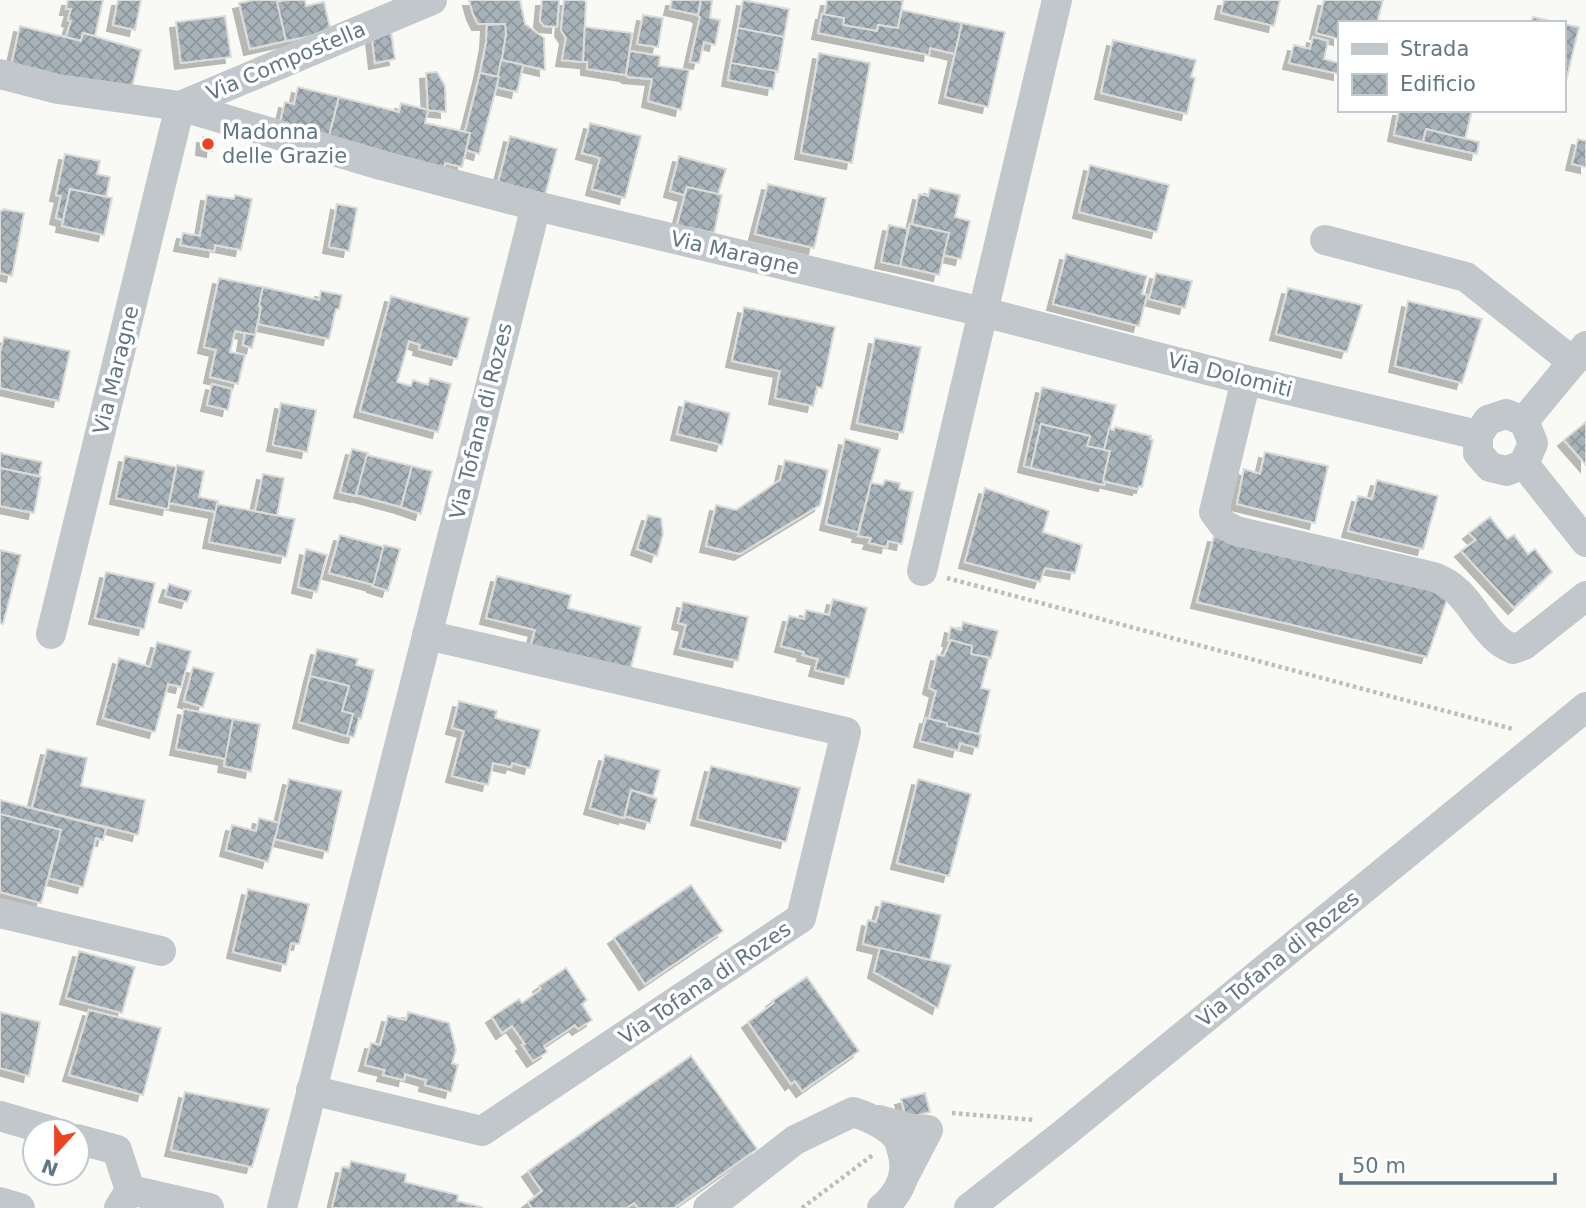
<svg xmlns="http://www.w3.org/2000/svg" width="1586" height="1208" font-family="'DejaVu Sans',sans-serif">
<defs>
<pattern id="building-cross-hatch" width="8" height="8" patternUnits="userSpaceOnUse" patternTransform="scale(1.75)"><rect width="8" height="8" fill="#a8b3b9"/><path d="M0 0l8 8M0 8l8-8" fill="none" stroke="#8c969c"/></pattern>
<filter id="shadow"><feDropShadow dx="-6" dy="6" stdDeviation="0" flood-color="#0004"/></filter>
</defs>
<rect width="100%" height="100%" fill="#f9f9f6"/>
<!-- building -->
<g fill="url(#building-cross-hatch)" stroke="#dbdbd9" stroke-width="2" filter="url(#shadow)">
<polygon points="68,0 103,0 95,36 83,33 81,41 66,37 71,21 68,20 71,9 66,9"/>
<polygon points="118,0 141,0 135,30 113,25"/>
<polygon points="254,0 277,0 286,41 250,49 239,3"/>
<polygon points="286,0 305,0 306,6 324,2 331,32 286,41 277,2"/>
<polygon points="469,0 520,0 525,24 544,38 545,70 501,60 506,34 505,24 478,24 473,14"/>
<polygon points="542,0 559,0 557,27 544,26 540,21"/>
<polygon points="564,0 583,0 586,2 583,62 562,60 566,38 561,30"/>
<polygon points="672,0 701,0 698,15 670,9"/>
<polygon points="701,0 712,0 710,18 720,20 715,45 704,42 699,63 690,62 700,17 698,16"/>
<polygon points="743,0 789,9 784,37 738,28"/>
<polygon points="827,0 903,0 898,28 878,25 877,31 843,25 844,18 824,15"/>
<polygon points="1224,0 1280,0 1274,26 1221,13"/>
<polygon points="1324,0 1383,0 1377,23 1339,23 1339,39 1316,33"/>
<polygon points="902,10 962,23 955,54 930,48 929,55 818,33 822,14 844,18 843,25 877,31 878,25 898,28"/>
<polygon points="643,15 663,18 658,47 637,44"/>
<polygon points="225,16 231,57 181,63 176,22"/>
<polygon points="1533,17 1559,23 1531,23"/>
<polygon points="962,23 1005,32 988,107 945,97"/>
<polygon points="505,24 506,34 499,77 480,73 486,43 487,25"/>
<polygon points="1563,24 1579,27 1566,81 1563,81"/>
<polygon points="20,26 81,41 83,33 141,50 131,91 11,66"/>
<polygon points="585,27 632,33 626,75 587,69 587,62 583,62"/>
<polygon points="738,28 784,37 778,72 731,63"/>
<polygon points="391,32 395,59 375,63 372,37"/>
<polygon points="1313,37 1328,41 1324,59 1339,63 1339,74 1289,63 1294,45 1310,49"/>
<polygon points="1113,40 1196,60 1191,77 1195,78 1187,114 1101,93"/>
<polygon points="630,51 660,56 659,66 689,70 681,110 648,101 652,79 628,77 626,75"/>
<polygon points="819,53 870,63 852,163 801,153"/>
<polygon points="501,60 523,65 517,92 496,87"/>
<polygon points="731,63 776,71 773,89 728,80"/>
<polygon points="437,72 445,86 446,112 428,110 426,73"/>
<polygon points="480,73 499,77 479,154 466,150 470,133 465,132"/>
<polygon points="298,87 339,97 327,144 278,131 285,102 294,104"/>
<polygon points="339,97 399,112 401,103 428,110 425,123 470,133 462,167 445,163 442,175 327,144"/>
<polygon points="1399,110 1472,110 1465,139 1426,129 1423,142 1394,135"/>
<polygon points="590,123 641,136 625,198 592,189 600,158 582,153"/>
<polygon points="1426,129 1479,142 1477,154 1423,142"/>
<polygon points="510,136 557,149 545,195 498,183"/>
<polygon points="203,137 213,139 212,151 202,149"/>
<polygon points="1578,139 1586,141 1586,167 1572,164"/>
<polygon points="65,154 100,161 97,174 110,177 106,197 70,189 63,220 56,218 61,196 56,195"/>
<polygon points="679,156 726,169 718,194 687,187 684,195 670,191"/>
<polygon points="1090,165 1169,185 1157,232 1079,212"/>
<polygon points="768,184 826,198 814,248 755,234"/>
<polygon points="687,187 722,195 714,233 677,225"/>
<polygon points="930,188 960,195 955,217 970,221 961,259 943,255 949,233 912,224 919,194 928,196"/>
<polygon points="70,189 112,198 104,235 62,226"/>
<polygon points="207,195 234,199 235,195 252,199 241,250 215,245 214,251 180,245 183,233 200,236"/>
<polygon points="337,204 357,208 349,251 329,247"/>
<polygon points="3,209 24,213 12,276 0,273 0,211 2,211"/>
<polygon points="910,224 949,233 939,275 900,266"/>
<polygon points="889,225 908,229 900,266 881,262"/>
<polygon points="1066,254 1147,276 1142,294 1147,295 1139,326 1053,304"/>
<polygon points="1156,273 1192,281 1185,308 1149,299"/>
<polygon points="219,278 263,287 259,306 261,307 255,335 235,331 230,352 245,355 238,384 210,377 216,350 204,347"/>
<polygon points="263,287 319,300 321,291 342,295 339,309 336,309 329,339 258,324 261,307 259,306"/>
<polygon points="1288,288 1362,305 1347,352 1276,334"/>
<polygon points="391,296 469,318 457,359 419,349 420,345 409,341 397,382 411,386 413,380 428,385 430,378 451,384 438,432 360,411"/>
<polygon points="1408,301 1482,319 1462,383 1395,366"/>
<polygon points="744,307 835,327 822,388 817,387 813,406 775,398 780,371 732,361"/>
<polygon points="245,333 255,335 252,348 243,345"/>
<polygon points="4,337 70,351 59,401 0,388 0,353"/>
<polygon points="875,338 921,347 903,433 857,423"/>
<polygon points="212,384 232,389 228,410 207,405"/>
<polygon points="1042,387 1116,405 1104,450 1087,446 1090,436 1041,424 1031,468 1024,466"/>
<polygon points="685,401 730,413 722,445 677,434"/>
<polygon points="281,403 316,410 307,452 273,445"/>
<polygon points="1586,422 1586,465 1564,440"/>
<polygon points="1041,424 1090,436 1087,446 1110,451 1103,481 1105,481 1104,485 1031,468"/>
<polygon points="1115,427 1151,436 1150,439 1153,440 1142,487 1139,486 1138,489 1103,481 1110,451 1104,450 1109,429 1114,430"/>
<polygon points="845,439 880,449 858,532 826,524"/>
<polygon points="352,449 368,453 356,496 340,492"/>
<polygon points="1265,452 1328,466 1315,523 1237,504 1244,469 1260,474"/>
<polygon points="0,453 42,462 39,476 0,468 0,470"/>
<polygon points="367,455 412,466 401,507 356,495"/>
<polygon points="125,456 176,467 168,509 116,498"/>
<polygon points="785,460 828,470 820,505 740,554 706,546 716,505 736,510 780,480"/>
<polygon points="177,465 204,471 199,497 218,501 216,512 169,503"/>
<polygon points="412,466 432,471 421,514 401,507"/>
<polygon points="0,468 41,477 34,513 0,506"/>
<polygon points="263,474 284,478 277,516 255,511"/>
<polygon points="885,480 900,483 899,489 913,492 902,544 888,541 887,547 869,543 871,538 858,536 871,483 883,485"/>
<polygon points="1377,480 1438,496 1423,549 1348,531 1358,496 1372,499"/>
<polygon points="985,488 1049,511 1043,532 1082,545 1075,573 1045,568 1040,582 965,562"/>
<polygon points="217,504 295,519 286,557 209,542"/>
<polygon points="648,515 661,518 663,534 657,556 637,549"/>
<polygon points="1490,517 1507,539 1514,535 1528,554 1535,549 1552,572 1514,608 1461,551 1476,540 1469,533"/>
<polygon points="340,535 384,547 374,585 329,573"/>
<polygon points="1214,536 1450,591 1427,657 1197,602"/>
<polygon points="384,545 400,549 388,591 373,586"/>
<polygon points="306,549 327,555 317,592 298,587"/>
<polygon points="0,550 21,555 3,624 0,623"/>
<polygon points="106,572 155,583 144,629 95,618"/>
<polygon points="497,576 571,595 568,608 641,627 629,675 530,649 535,630 486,618"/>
<polygon points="169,584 191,591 187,602 165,596"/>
<polygon points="833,599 867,608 849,678 815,670 818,659 803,655 804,652 781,646 789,616 804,619 806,610 829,615"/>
<polygon points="683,602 748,617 738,661 680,648 686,625 678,623"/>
<polygon points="963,622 998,631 991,658 971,654 972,646 948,640 951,627 961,630"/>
<polygon points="951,640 972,646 971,654 989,658 981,688 990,690 979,734 947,726 947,723 929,719 936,691 929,688 937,655 944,656"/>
<polygon points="157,642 191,651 181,687 168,684 155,732 103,718 119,658 150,667"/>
<polygon points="317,649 358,659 356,665 374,670 361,719 359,718 354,737 347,736 353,714 342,711 349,686 310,676"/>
<polygon points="193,667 214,673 203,707 184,701"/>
<polygon points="310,676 349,686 342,711 353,714 347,736 299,722"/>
<polygon points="459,701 497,711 495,718 540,730 530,768 512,763 511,767 493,763 488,785 452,776 464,731 452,728"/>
<polygon points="184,709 233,719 226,759 176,749"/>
<polygon points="926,718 947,723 947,726 981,735 978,748 960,743 958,751 920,741"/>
<polygon points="233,719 260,724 251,772 224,766"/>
<polygon points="47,749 87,758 81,786 145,800 138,835 32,808"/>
<polygon points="605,755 660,770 653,796 631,790 624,818 590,808"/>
<polygon points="711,766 800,788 786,842 697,819"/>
<polygon points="289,779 342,791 328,852 275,839"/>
<polygon points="918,779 971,794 949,876 897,863"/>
<polygon points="631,790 657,799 650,823 625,816"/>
<polygon points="0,800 106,828 103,840 96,838 83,887 49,878 61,830 0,814"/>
<polygon points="0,814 61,830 41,903 0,892"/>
<polygon points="259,818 279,823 268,862 226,850 232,825 256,831"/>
<polygon points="691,885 723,931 645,984 614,938"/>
<polygon points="248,889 309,904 299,944 291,943 286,965 233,952"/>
<polygon points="882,901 941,915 930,960 863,944 868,920 876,922"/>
<polygon points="880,948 951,965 938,1008 874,972"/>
<polygon points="79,951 135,967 122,1013 66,998"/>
<polygon points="566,968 587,1000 582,1004 592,1020 578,1029 575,1025 544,1046 547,1052 533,1061 522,1045 525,1044 512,1026 502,1033 492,1017 519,999 522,1003 541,989 539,986"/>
<polygon points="807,977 859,1051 802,1091 795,1081 791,1084 748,1022 774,1003 772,1001"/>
<polygon points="89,1010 161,1028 143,1095 69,1075"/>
<polygon points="0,1012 40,1022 29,1076 0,1068"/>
<polygon points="408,1012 449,1023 456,1050 452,1063 458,1065 451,1092 425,1085 426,1080 405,1074 404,1080 383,1075 385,1070 365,1065 371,1043 380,1045 388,1016 406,1020"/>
<polygon points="691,1056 757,1149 674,1208 638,1208 634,1203 626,1208 532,1208 528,1202 542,1191 528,1171"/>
<polygon points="185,1092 269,1109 252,1167 171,1150"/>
<polygon points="925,1093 930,1112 906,1118 901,1099"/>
<polygon points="351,1161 406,1174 405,1182 458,1195 457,1201 482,1207 482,1208 332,1208 342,1167 349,1168"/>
</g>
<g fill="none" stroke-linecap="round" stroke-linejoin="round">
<!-- path -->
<g stroke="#babec1" stroke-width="4.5" stroke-dasharray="3.5 3.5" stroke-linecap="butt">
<polyline points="947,578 1513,729"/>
<polyline points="952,1113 1034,1120"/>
<polyline points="802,1208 874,1154"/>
</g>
<!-- minor -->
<g stroke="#c2c7cb" stroke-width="30">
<polyline points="0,74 58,89 180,106 432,0"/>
<polyline points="1325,240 1466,277 1573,362"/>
<path d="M1246 380 1214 512 1223 524 1236 531 1434 577C1467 589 1474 619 1498 640 1502 644 1508 646 1513 649L1524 645 1586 596"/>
<polygon points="1506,414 1524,421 1533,443 1524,464 1507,471 1490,467 1478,453 1478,435 1488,420"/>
<polyline points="1524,421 1586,346"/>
<polyline points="1524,464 1586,542"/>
<polyline points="922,571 983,312 1246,380 1478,435"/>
<polyline points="51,634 180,106 381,165 536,206 983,312 1057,0"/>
<polyline points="0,913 161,951"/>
<polyline points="311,1090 482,1131 801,918 846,732 427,635"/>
<polyline points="0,1116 51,1131"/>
<polyline points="879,1120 912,1129 928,1130 903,1178"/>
<polyline points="77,1139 117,1150 130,1190 119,1208"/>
<polyline points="130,1190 209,1208"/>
<polyline points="0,1202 20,1208"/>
<polyline points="282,1208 536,206"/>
<path d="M708 1208 795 1140 853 1112C867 1116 886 1125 896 1136 899 1139 901 1146 902 1151 909 1174 900 1193 882 1208"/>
<polyline points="969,1208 1062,1135 1586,707"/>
</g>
</g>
<!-- markers -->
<circle fill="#ee4222" stroke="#fff" stroke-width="2.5" cx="208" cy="144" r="7"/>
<g text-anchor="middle" stroke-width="7" stroke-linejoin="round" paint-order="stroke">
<!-- street labels -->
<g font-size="21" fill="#627783" stroke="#fff">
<text transform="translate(286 61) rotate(-23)" y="7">Via Compostella</text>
<text transform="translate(735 253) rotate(13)" y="7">Via Maragne</text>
<text transform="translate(116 370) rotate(-76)" y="7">Via Maragne</text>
<text transform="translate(1230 375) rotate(14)" y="7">Via Dolomiti</text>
<text transform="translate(481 421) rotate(-76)" y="7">Via Tofana di Rozes</text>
<text transform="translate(1278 959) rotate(-39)" y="7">Via Tofana di Rozes</text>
<text transform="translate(705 983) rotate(-34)" y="7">Via Tofana di Rozes</text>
</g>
<!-- poi labels -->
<g font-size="21" fill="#627783" stroke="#fff" text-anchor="start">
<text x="222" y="139">Madonna<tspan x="222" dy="24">delle Grazie</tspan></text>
</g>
</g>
<!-- legend -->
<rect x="1338" y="21" width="228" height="91" fill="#ffffff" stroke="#c0c9cd" stroke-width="2"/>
<rect x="1352" y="44" width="35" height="10" fill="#c2c7cb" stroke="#c0c9cd" stroke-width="2"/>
<text x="1400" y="56" font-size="21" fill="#627783">Strada</text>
<rect x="1352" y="74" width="35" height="21" fill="url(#building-cross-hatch)" stroke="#c0c9cd" stroke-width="2"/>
<text x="1400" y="91" font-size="21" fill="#627783">Edificio</text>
<!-- north arrow -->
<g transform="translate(56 1152) rotate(201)"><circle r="33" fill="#ffffff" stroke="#c0c9cd" stroke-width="2"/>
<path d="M0-5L12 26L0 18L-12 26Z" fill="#ee4222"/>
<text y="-10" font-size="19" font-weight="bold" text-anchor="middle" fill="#627783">N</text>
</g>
<!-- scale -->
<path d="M1341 1173v10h214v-10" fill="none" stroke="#627783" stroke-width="3.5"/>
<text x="1352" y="1173" font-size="21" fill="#627783" stroke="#ffffff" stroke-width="5" paint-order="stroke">50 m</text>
</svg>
